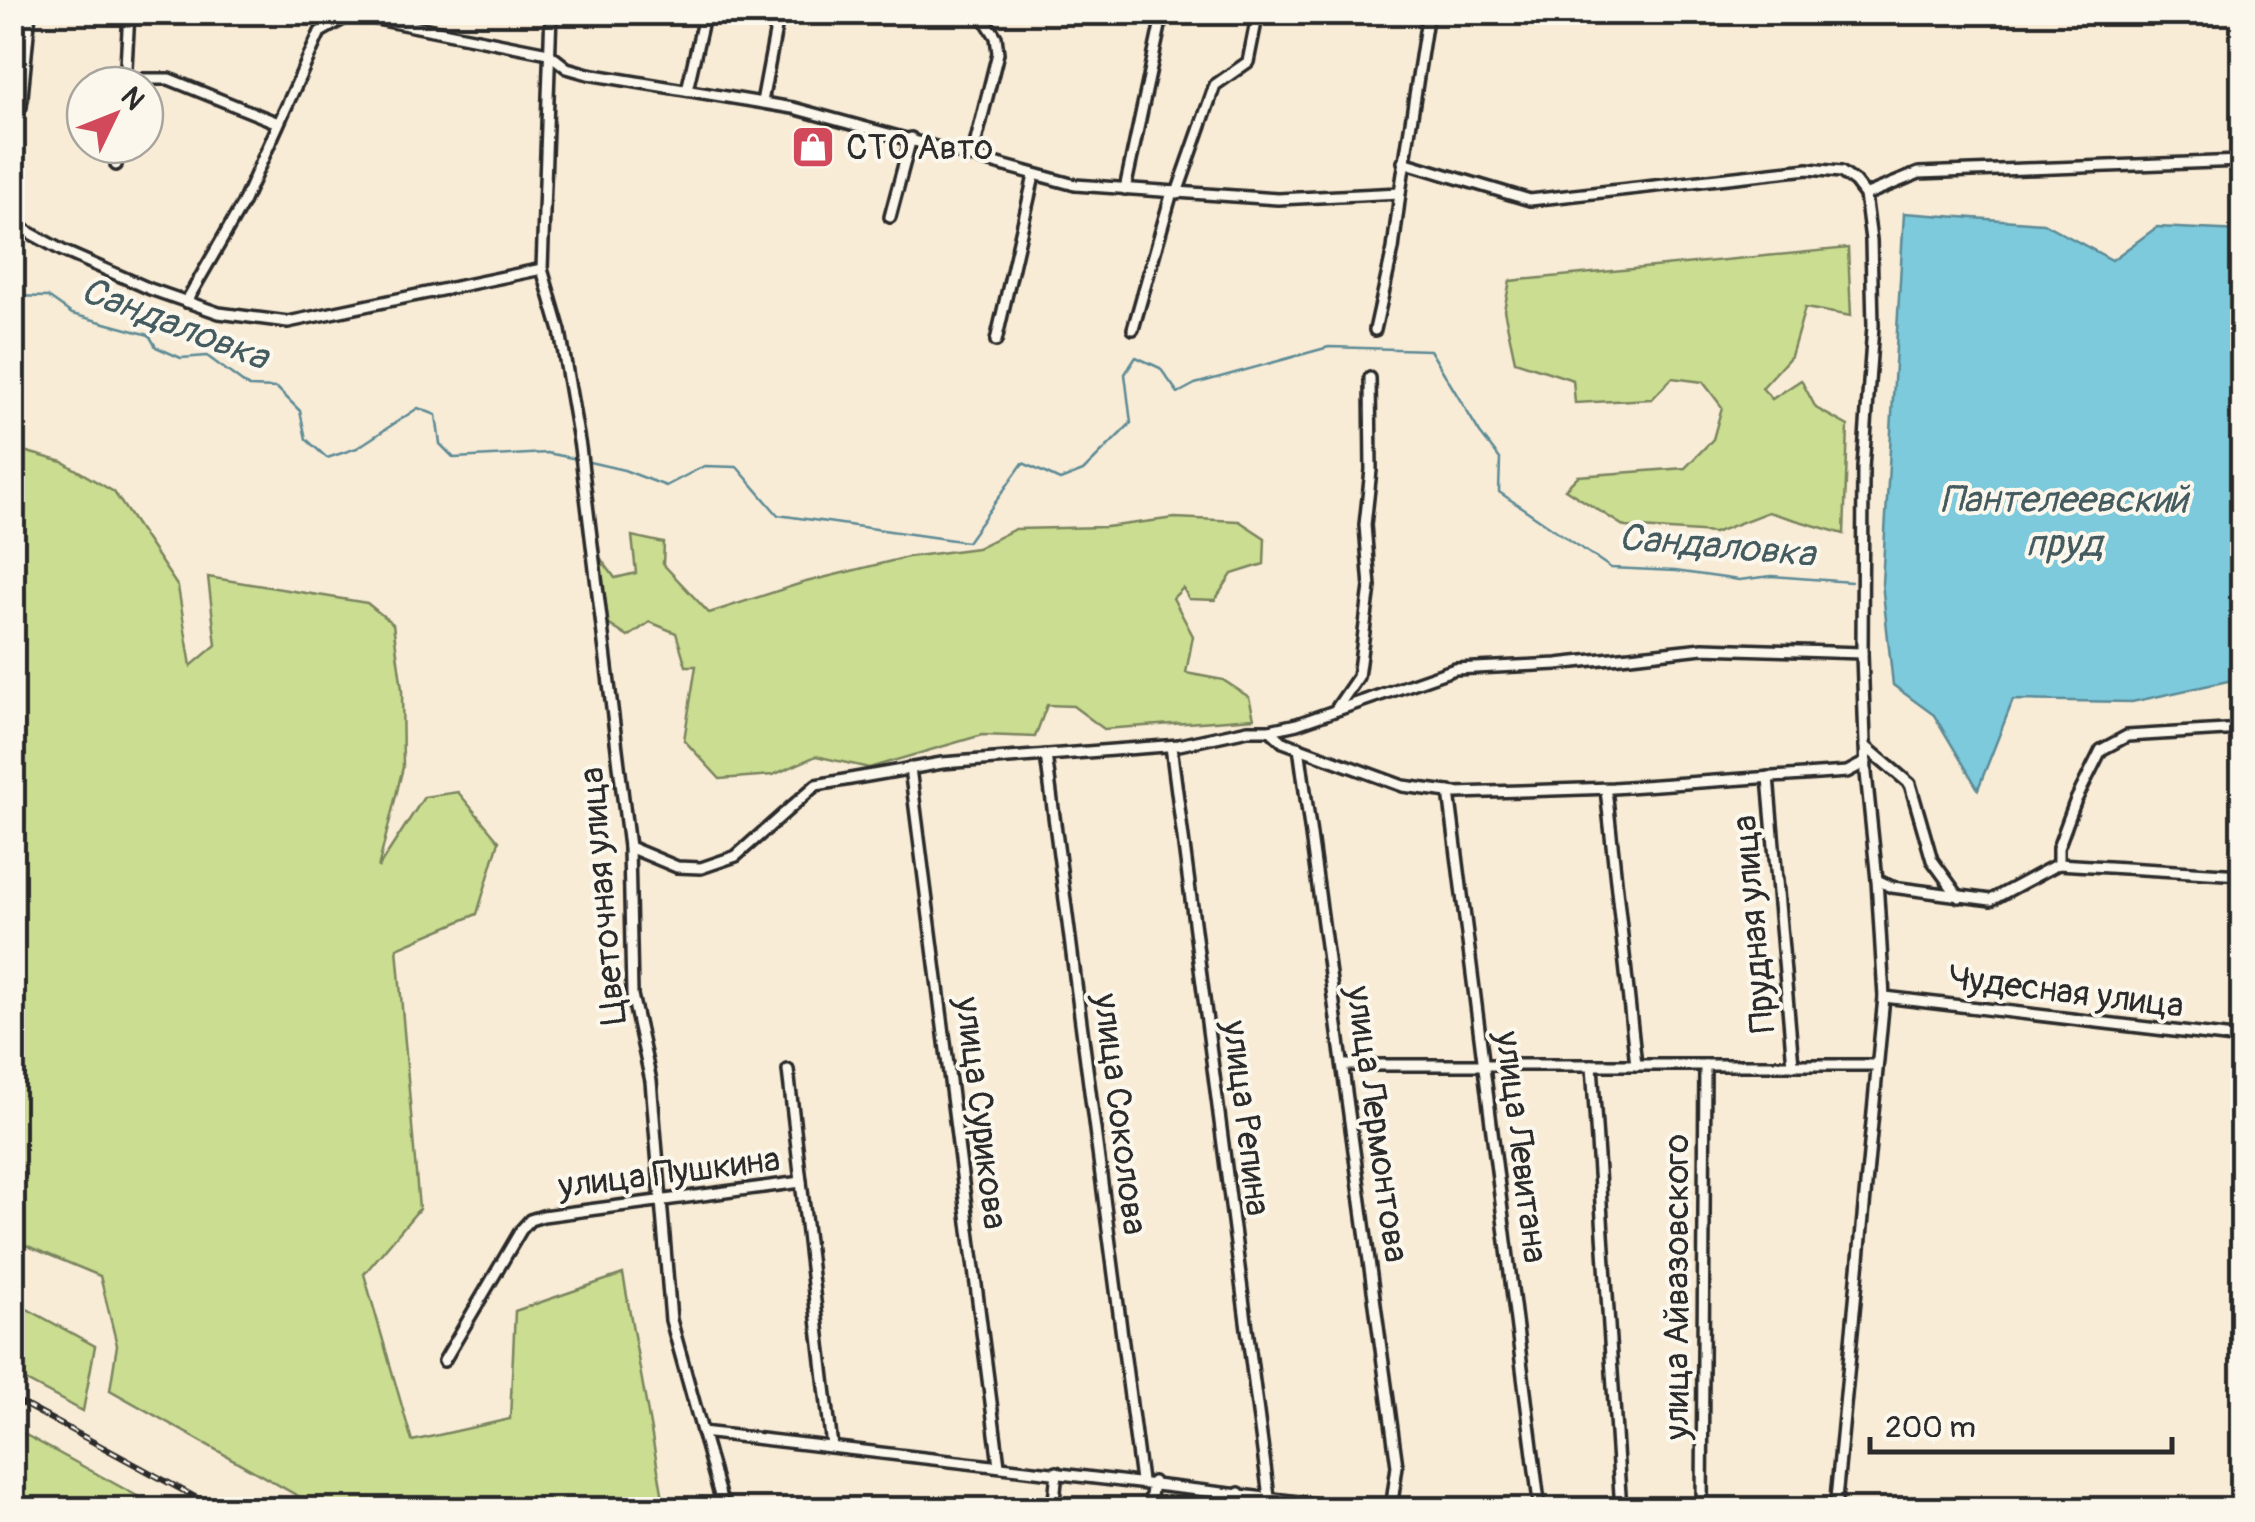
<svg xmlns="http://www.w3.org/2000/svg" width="2255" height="1522" font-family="Pangolin,sans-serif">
<rect width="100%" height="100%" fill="#f9ecd6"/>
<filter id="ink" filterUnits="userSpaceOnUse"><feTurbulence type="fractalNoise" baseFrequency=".01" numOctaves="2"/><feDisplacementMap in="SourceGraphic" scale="20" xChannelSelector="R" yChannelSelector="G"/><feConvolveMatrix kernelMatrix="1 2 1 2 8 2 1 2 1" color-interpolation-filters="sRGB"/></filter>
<g filter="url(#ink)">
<!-- green -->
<g fill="#cadd91" stroke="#7a845e" stroke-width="2.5">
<polygon points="1848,248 1851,316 1805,308 1791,356 1762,388 1772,399 1801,380 1816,408 1848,426 1844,534 1768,512 1714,533 1625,527 1565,489 1578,476 1685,468 1713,439 1722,407 1703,382 1672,378 1652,399 1575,403 1573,380 1515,361 1504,310 1510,281"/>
<polygon points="13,448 63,462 114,492 178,587 191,666 216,645 208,577 367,603 393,624 402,689 403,767 378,868 424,797 458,792 499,841 477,914 397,948 419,1209 364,1274 412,1441 510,1419 515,1311 623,1274 665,1509 321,1509 110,1390 117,1345 100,1276 13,1240"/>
<polygon points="1175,518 1239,521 1265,538 1264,564 1232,574 1215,600 1189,599 1183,588 1173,598 1193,636 1186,673 1223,680 1249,697 1254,718 1104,729 1073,706 1047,705 1035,737 982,735 869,768 816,756 773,775 720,779 684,740 696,666 686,666 676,633 650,622 628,637 602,620 599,556 615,578 636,573 632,536 664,543 663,564 709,613 802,583 908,557 977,548 1015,529 1106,527"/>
<polygon points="12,1298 20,1305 95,1346 83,1411 13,1374"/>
<polygon points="13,1428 161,1509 13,1509"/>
</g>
<!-- water -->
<polygon fill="#7dcadc" stroke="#5c8a95" stroke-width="2.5" points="1904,213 2043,223 2112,260 2157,227 2242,231 2242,678 2132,702 2013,700 1978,789 1934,715 1893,685 1882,583"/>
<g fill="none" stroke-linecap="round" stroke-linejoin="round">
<!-- stream -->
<g stroke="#5c8a95" stroke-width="2.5">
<polyline points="12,296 48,297 72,314 149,335 156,347 181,358 207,356 249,387 277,388 300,411 306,439 327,458 357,448 418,408 436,415 440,444 454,458 547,453 577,459"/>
<polyline points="585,461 624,470 666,486 704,466 737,467 778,515 967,542 1023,463 1060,480 1083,471 1131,423 1125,374 1136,357 1160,368 1178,393 1195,384 1329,347 1430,350 1480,433 1500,459 1499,492 1611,568 1675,571 1739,580 1772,576 1851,582"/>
</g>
<!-- street casing -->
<g stroke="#2b2b2b" stroke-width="16">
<g id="street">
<polyline points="551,12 542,269 560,331 580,447 629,847 632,995 651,1081 671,1320 724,1510"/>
<polyline points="352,14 548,53 567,68 588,74 793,108 1075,185 1278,199 1400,193 1428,12"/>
<polyline points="127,79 169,79 278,123"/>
<polyline points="125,85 129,12"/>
<polyline points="687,90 705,12"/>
<polyline points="762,102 779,12"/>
<polyline points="21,107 30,12"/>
<polyline points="972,157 998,53 996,37 980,12"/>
<polyline points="1403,162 1530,200 1808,169 1841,172 1855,182 1865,195 1871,240 1873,326 1863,468 1862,653 1866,773 1877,880 1884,997 1835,1510"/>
<polyline points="116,165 117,145"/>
<polyline points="1125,189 1163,12"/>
<polyline points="1177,193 1215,85 1248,62 1258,12"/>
<polyline points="1865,195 1919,173 2242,161"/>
<polyline points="890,217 911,138"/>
<polyline points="12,223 63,251 150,289 219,313 288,322 542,269"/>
<polyline points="186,302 242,205 320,32 352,14"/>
<polyline points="1133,329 1172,192"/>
<polyline points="1375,330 1393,249 1400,193"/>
<polyline points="996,341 1034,176"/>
<polyline points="1336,709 1358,677 1370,587 1365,525 1371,470 1370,378"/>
<polyline points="1270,730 1283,742 1403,786 1456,793 1613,788 1847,772 1866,762"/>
<polyline points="1171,746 1269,1497"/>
<polyline points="1865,746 1910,784 1932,860 1959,897"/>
<polyline points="1299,747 1397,1466 1391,1510"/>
<polyline points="1046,755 1141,1481"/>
<polyline points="910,768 999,1465"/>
<polyline points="1768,777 1793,1065"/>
<polyline points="1606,789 1636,1065"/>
<polyline points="1449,792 1540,1510"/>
<polyline points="629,847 677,867 701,868 736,856 816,785 942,763 1179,745 1248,730 1270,730 1297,724 1455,669 1557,664 1703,648 1862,653"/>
<polyline points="2058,864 2058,848 2075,802 2101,750 2127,736 2242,729"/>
<polyline points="1877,880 1892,887 1991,900 2058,864 2242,875"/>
<polyline points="1884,997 2242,1039"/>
<polyline points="1343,1065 1877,1065"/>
<polyline points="1592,1065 1621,1510"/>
<polyline points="788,1070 832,1447"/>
<polyline points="444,1361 521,1230 530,1220 543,1216 801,1182"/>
<polyline points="702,1432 1368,1510"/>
<polyline points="1053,1510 1057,1472"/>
<polyline points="1149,1510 1153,1482"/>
<polyline points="1237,1510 1239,1493"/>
<polyline points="1702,1510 1705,1065"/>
</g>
</g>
<!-- street -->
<use href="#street" stroke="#fbf7ec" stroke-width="9"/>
<!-- rail casing -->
<g stroke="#2b2b2b" stroke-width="6">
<polyline id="rail" points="12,1398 219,1510"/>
</g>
<!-- rail -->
<use href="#rail" stroke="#fbf7ec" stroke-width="2.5" stroke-dasharray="8" stroke-linecap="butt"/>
</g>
</g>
<!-- icons -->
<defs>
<g id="shop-square" transform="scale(2.25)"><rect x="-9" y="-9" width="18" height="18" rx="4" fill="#d1495b" stroke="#fbf7ec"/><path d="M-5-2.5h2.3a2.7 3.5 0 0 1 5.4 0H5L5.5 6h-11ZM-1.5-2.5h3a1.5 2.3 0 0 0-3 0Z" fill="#fff"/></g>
</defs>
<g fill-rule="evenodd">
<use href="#shop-square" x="813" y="147"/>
</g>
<g text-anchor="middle" stroke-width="8" stroke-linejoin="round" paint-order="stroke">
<!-- poi labels -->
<g font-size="35" fill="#2b2b2b" stroke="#fbf7ec" text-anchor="start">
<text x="846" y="159">СТО Авто</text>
</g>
<!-- street labels -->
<g font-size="35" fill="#2b2b2b" stroke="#fbf7ec">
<text transform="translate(602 896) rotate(-95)" y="12">Цветочная улица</text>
<text transform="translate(1753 924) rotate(-95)" y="12">Прудная улица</text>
<text transform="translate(2066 991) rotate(7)" y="12">Чудесная улица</text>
<text transform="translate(982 1113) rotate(83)" y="12">улица Сурикова</text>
<text transform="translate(1121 1114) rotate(83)" y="12">улица Соколова</text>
<text transform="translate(1247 1118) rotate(83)" y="12">улица Репина</text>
<text transform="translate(1378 1124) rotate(82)" y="12">улица Лермонтова</text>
<text transform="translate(1522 1147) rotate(83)" y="12">улица Левитана</text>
<text transform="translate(669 1172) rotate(-7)" y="12">улица Пушкина</text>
<text transform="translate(1676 1287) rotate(-90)" y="12">улица Айвазовского</text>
</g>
<!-- water labels -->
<g font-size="38" font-style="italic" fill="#445b60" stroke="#fbf7ec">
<text transform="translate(175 323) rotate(21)" y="13">Сандаловка</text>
<text x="2064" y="512">Пантелеевский<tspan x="2064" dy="44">пруд</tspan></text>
<text transform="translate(1717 545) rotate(5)" y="13">Сандаловка</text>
</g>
</g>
<!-- margin -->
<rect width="2255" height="1522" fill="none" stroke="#fbf7ec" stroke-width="50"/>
<rect x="25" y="25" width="2205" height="1472" fill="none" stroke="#2b2b2b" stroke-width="4" filter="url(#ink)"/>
<!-- north arrow -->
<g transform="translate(115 115) rotate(47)"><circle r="48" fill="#fbf7ec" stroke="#a8a59f" stroke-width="2.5"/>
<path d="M0-8L18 38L0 25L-18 38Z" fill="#d1495b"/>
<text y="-15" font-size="28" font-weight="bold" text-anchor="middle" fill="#2b2b2b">N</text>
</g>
<!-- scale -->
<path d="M1870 1437v15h302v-15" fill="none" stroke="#2b2b2b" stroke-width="5"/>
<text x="1885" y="1437" font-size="30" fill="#2b2b2b" stroke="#fbf7ec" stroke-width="8" paint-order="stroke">200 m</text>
</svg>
